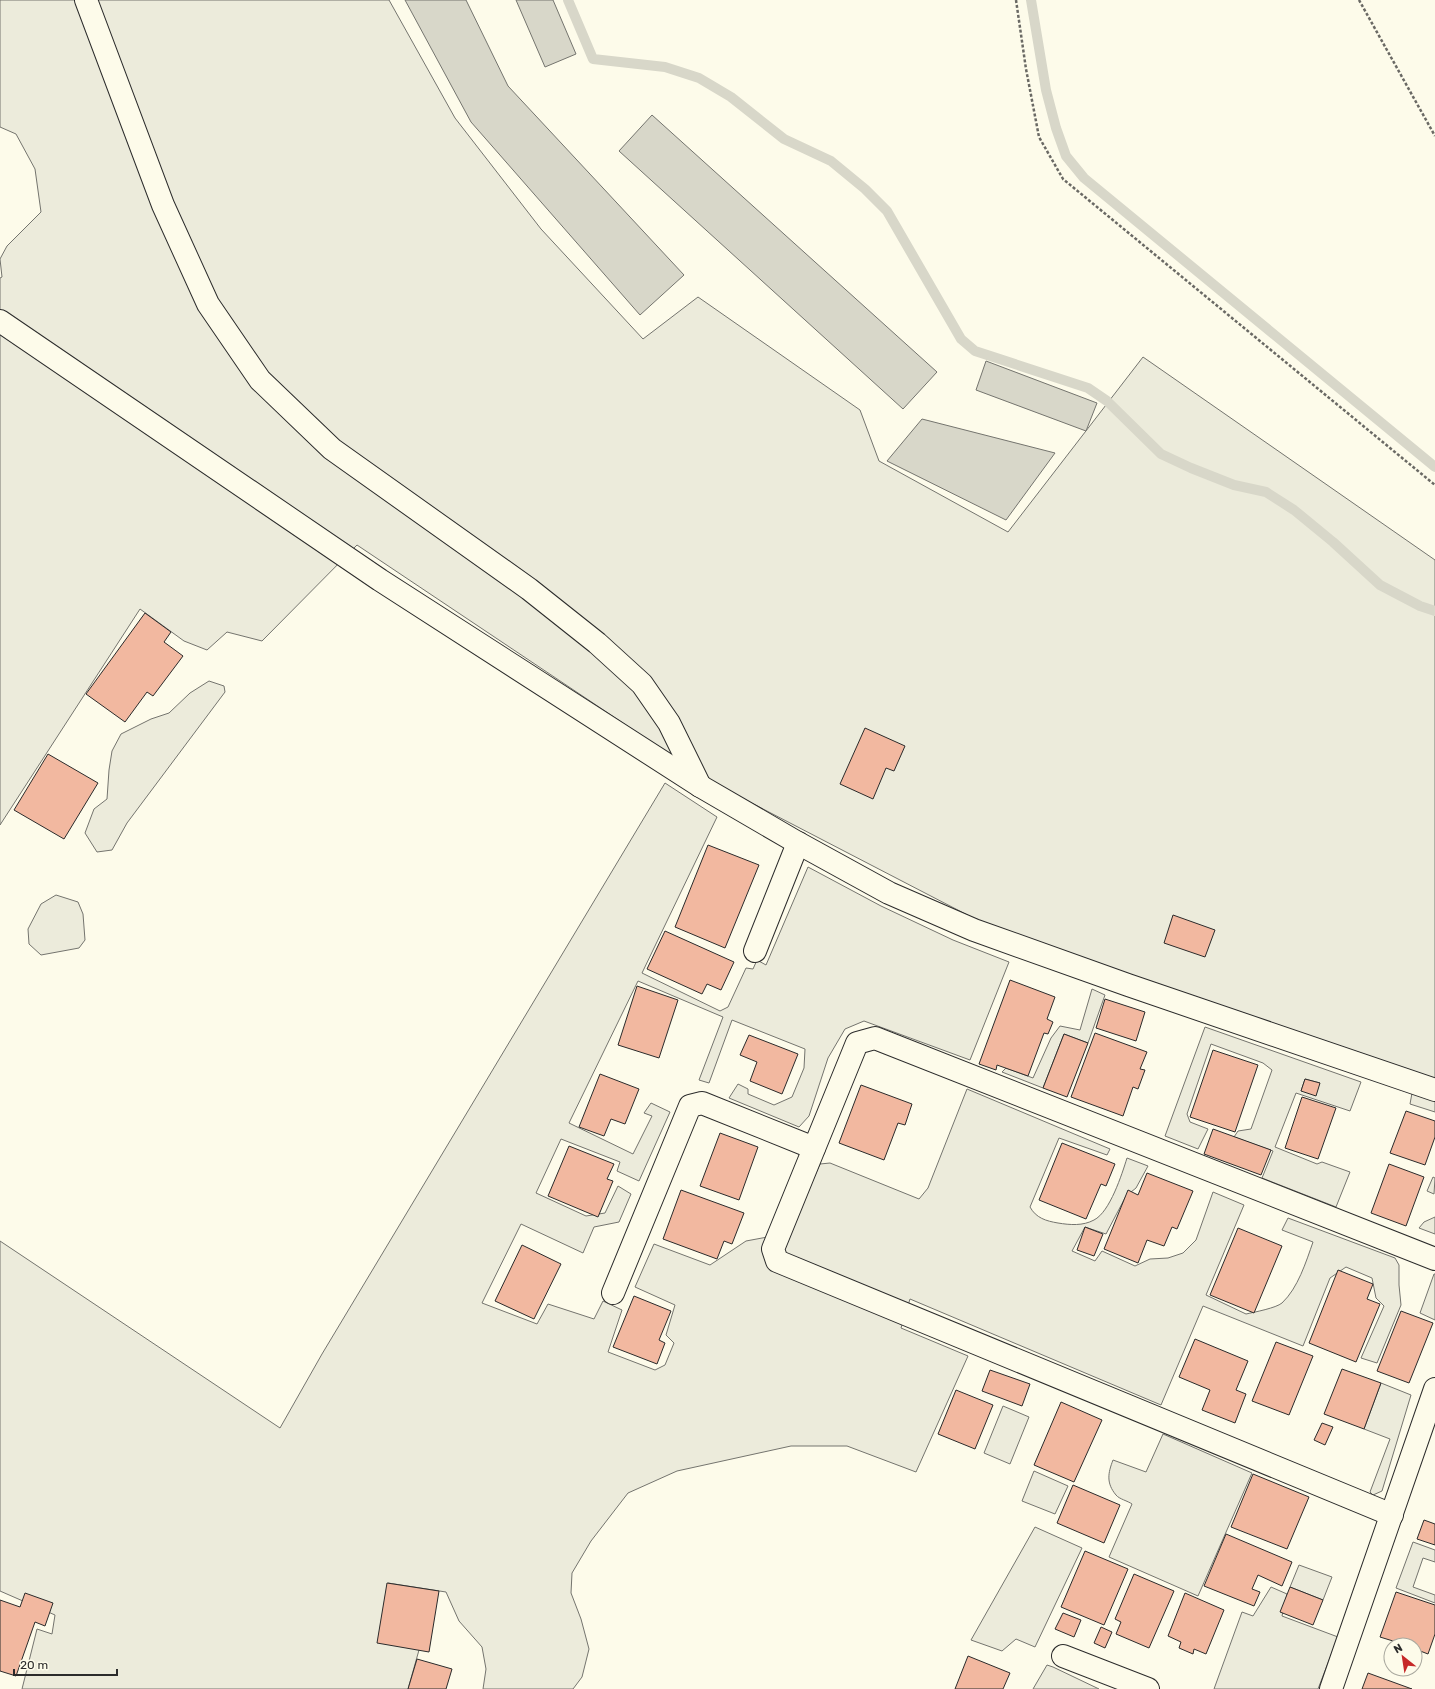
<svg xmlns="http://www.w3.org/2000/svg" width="1435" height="1689" font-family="Rubik,sans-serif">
<rect width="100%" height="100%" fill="#fdfbea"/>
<!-- green -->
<g fill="#ecebdb" stroke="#74746e" fill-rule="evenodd">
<polygon points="0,0 389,0 455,118 541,229 643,339 698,297 860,410 879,461 1008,532 1143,357 1435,560 1435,1081 1171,991 979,921 711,782 357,545 262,641 227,632 207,650 184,641 140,609 0,825 0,278 2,277 0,259 7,246 41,212 35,169 16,134 0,127"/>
<polygon points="209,681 224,686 225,692 127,823 112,850 97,852 85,833 94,809 107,799 109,770 112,751 121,734 151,719 169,713 190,693"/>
<path d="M665 783 717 817 642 973 720 1011 728 1007 746 968 753 969 757 960 766 965 808 867 881 906 953 940 1009 962 970 1060 864 1021 845 1029 828 1058 809 1116 799 1127 729 1098 738 1084 748 1089V1094L774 1105 792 1097 804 1068 805 1049 732 1020 709 1083 699 1080 723 1017 638 981 569 1123 633 1154 652 1116 644 1113 651 1103 670 1112 639 1181 617 1171 620 1162 561 1139 536 1193 586 1216 605 1213 618 1186 631 1194 619 1222 594 1227 583 1253 521 1224 482 1303 537 1324 548 1304 594 1319 603 1301 622 1310 608 1352 655 1370 665 1365 674 1343 666 1335 675 1305 635 1287 654 1244 710 1265 746 1241 789 1233 820 1164 830 1163 919 1199 928 1188 967 1089 1110 1149 1107 1155 1059 1138 1030 1207C1036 1218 1046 1221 1058 1223 1070 1225 1083 1226 1094 1220 1110 1212 1122 1174 1127 1158L1148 1166 1136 1188 1126 1196 1106 1234 1085 1227 1072 1251 1095 1261 1102 1251 1135 1266 1150 1259 1168 1258 1183 1253 1196 1240 1213 1192 1244 1205 1206 1295 1246 1314C1255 1312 1276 1308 1282 1303 1298 1288 1306 1262 1313 1242L1282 1230 1288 1218 1395 1258 1399 1265V1285L1401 1305 1377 1363 1361 1358 1384 1306 1376 1298 1372 1278 1346 1267 1330 1278 1303 1346 1203 1306 1161 1405 910 1299 901 1328 968 1356 916 1472 847 1446H791L677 1471 628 1493 591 1541 572 1573 571 1593 581 1619 589 1649 582 1677 573 1689H483L486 1669 482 1647 459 1621 446 1592 388 1583 419 1650 408 1689H22L37 1629 52 1634 55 1615 0 1591V1241L280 1428 322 1354Z"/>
<polygon points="56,895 78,902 83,914 85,940 79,948 41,955 29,944 28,929 41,904"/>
<polygon points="1092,989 1105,995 1088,1043 1064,1034 1043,1088 1002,1072 1006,1068 1033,1078 1051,1038 1060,1026 1080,1030"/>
<path d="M1205 1027 1361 1082 1350 1111 1296 1093 1275 1147 1317 1164 1322 1162 1350 1172 1336 1207 1262 1178 1273 1151 1234 1137 1238 1131 1251 1129 1272 1070 1263 1063 1211 1044 1187 1114 1190 1122 1208 1129 1198 1149 1165 1136ZM1305 1079 1320 1083 1301 1091Z"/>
<polygon points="1412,1093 1435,1101 1435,1112 1410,1104"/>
<polygon points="1433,1177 1435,1178 1434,1194 1427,1191"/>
<polygon points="1435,1217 1435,1234 1419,1228 1424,1222"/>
<polygon points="1434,1274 1435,1274 1435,1320 1420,1313"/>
<polygon points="1381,1383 1411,1395 1382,1491 1373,1495 1370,1492 1390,1439 1364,1429"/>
<polygon points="1003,1406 1029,1417 1010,1464 984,1453"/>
<path d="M1163 1434 1252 1473 1198 1596 1109 1557 1132 1504C1128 1501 1119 1499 1116 1495 1106 1483 1108 1473 1113 1460L1146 1472Z"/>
<polygon points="1034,1471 1068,1486 1055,1514 1022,1501"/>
<polygon points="1035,1527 1082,1548 1035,1647 1016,1639 1002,1651 971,1640"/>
<polygon points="1413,1542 1435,1550 1435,1562 1423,1558 1413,1587 1435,1595 1435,1603 1396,1588"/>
<polygon points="1299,1565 1332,1577 1323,1600 1290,1587"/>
<polygon points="1271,1587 1287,1594 1282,1616 1338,1637 1318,1689 1214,1689 1242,1612 1253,1616"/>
<polygon points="1047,1665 1053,1667 1099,1689 1033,1689"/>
</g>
<!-- water -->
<g fill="#d8d7c9" stroke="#74746e">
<polygon points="405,0 466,0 508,86 684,275 640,315 471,122"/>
<polygon points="516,0 553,0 576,54 545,67"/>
<polygon points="652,115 937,372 903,409 619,151"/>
<polygon points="986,361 1097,403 1086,431 976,390"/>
<polygon points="922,419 1055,453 1006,520 887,461"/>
</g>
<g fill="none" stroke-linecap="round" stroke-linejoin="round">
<!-- stream -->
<g stroke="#d8d7c9" stroke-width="10">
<polyline points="568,0 593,59 665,67 699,78 731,97 784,139 831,161 865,189 887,211 961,339 975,351 1088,388 1107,401 1161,454 1191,468 1234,485 1266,492 1294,510 1333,542 1380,585 1420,606 1435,611"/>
<polyline points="1031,0 1046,90 1056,128 1066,156 1084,178 1435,467"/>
</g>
</g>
<!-- building -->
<g fill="#f2b8a0" stroke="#2b2b2b">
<polygon points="145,613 171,632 164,642 183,656 153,696 147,692 125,722 86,694"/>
<polygon points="865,728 905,746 894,771 886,768 873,799 840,784"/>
<polygon points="48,754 98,783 64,839 14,810"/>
<polygon points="708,845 759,865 725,948 675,927"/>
<polygon points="1173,915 1215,930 1205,957 1164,943"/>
<polygon points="665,931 734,962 721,990 707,984 702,994 647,969"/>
<polygon points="1010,980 1055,997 1047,1019 1053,1022 1048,1034 1044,1033 1028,1076 997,1065 996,1070 979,1064"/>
<polygon points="637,986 678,1000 659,1058 618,1045"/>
<polygon points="1105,999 1145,1012 1136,1041 1096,1028"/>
<polygon points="1095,1033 1147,1052 1140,1069 1145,1070 1138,1089 1133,1087 1123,1116 1071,1097"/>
<polygon points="1064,1034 1088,1043 1067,1097 1043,1088"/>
<polygon points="749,1035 798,1054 782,1094 750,1081 757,1062 740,1055"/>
<polygon points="1213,1050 1258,1065 1235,1132 1190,1117"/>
<polygon points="600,1074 639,1089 625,1124 611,1119 604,1136 579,1127"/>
<polygon points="1305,1079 1320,1083 1316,1096 1301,1091"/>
<polygon points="861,1085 912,1104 905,1125 898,1123 884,1160 839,1143"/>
<polygon points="1302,1097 1336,1108 1318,1159 1285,1148"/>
<polygon points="1406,1111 1435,1121 1435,1137 1425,1165 1390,1153"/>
<polygon points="1213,1129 1271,1150 1261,1175 1204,1154"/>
<polygon points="720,1133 758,1147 739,1200 700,1186"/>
<polygon points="1062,1143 1115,1164 1106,1186 1101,1184 1086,1219 1039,1200"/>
<polygon points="569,1146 614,1164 607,1179 613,1181 598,1217 548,1196"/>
<polygon points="1389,1164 1424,1177 1406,1226 1371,1213"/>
<polygon points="1147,1173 1193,1191 1177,1229 1172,1227 1164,1246 1147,1240 1138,1263 1104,1249 1128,1190 1138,1195"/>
<polygon points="681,1190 744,1213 732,1244 724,1241 717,1259 663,1239"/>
<polygon points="1085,1227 1103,1234 1094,1256 1077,1250"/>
<polygon points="1238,1228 1282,1246 1254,1313 1210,1295"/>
<polygon points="522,1245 561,1264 534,1319 495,1301"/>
<polygon points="1338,1270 1373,1284 1367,1299 1380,1304 1356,1362 1309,1343"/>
<polygon points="634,1296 671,1311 659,1340 665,1343 657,1364 613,1347"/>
<polygon points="1401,1311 1433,1323 1409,1383 1377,1371"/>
<polygon points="1195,1339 1248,1361 1236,1390 1246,1394 1235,1423 1202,1410 1210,1390 1179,1377"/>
<polygon points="1276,1342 1313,1356 1289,1415 1252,1401"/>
<polygon points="1342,1369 1381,1383 1364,1429 1324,1414"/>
<polygon points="990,1370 1030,1384 1022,1406 982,1391"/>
<polygon points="956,1390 993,1405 975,1449 938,1434"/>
<polygon points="1061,1402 1102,1420 1074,1482 1034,1465"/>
<polygon points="1322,1423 1333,1427 1325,1445 1314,1440"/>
<polygon points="1253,1474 1309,1497 1287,1549 1231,1527"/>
<polygon points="1073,1485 1120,1505 1104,1543 1057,1523"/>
<polygon points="1424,1520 1435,1524 1435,1545 1417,1539"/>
<polygon points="1226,1534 1292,1562 1282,1586 1258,1575 1252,1589 1260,1592 1254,1606 1204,1586"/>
<polygon points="1085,1551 1128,1569 1104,1625 1061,1607"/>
<polygon points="1134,1574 1174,1591 1149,1648 1116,1634 1121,1622 1115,1619"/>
<polygon points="387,1583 439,1591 429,1652 377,1643"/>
<polygon points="1290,1587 1323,1600 1313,1625 1280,1612"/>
<polygon points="1396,1592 1435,1605 1435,1634 1428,1654 1415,1649 1415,1645 1392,1645 1393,1641 1380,1637"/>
<polygon points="25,1593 53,1603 45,1626 35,1622 16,1676 0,1671 0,1600 20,1607"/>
<polygon points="1185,1593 1224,1610 1206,1654 1194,1649 1193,1654 1179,1648 1181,1642 1168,1636"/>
<polygon points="1063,1613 1081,1620 1074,1637 1055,1629"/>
<polygon points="1101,1627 1112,1632 1105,1648 1094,1643"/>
<polygon points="968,1656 1010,1673 1003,1689 955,1689"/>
<polygon points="417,1659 452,1669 446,1689 408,1689"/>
<polygon points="1368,1673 1412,1689 1362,1689"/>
</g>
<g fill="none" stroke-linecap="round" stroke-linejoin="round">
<!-- minor casing -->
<g stroke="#2b2b2b" stroke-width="24">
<g id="minor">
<polyline points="86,0 163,205 208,304 260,380 332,449 529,589 597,643 642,684 669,723 700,786"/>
<polyline points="755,951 798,843"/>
<polyline points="613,1293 690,1106 702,1103 814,1148"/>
<polyline points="1392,1515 777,1261 773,1249 857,1043 875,1038 1435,1259"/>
<polyline points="1063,1656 1148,1689"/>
<polyline points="1331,1689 1435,1389"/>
</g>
</g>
<!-- tertiary casing -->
<g stroke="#2b2b2b" stroke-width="24">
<polyline id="tertiary" points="0,321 380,580 700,786 798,843 889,893 974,930 1128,985 1435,1090"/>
</g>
<!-- path -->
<g stroke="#6a6964" stroke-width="2.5" stroke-dasharray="3 2" stroke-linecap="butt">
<polyline points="1016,0 1026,69 1039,137 1063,179 1435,485"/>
<polyline points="1359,0 1435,136"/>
</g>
<!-- minor -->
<use href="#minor" stroke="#fdfbea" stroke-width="22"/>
<!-- tertiary -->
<use href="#tertiary" stroke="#fdfbea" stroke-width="22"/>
</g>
<!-- north arrow -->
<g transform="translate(1403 1657) rotate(330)"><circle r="19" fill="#fdfbea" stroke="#a9a89e"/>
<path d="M0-3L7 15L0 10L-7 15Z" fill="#c62828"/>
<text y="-6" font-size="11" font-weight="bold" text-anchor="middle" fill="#2b2b2b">N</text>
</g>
<!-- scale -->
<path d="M14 1669v6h103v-6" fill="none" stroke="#2b2b2b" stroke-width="2"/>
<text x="20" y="1669" font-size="12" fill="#2b2b2b" stroke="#fdfbea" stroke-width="3" paint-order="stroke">20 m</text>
</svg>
